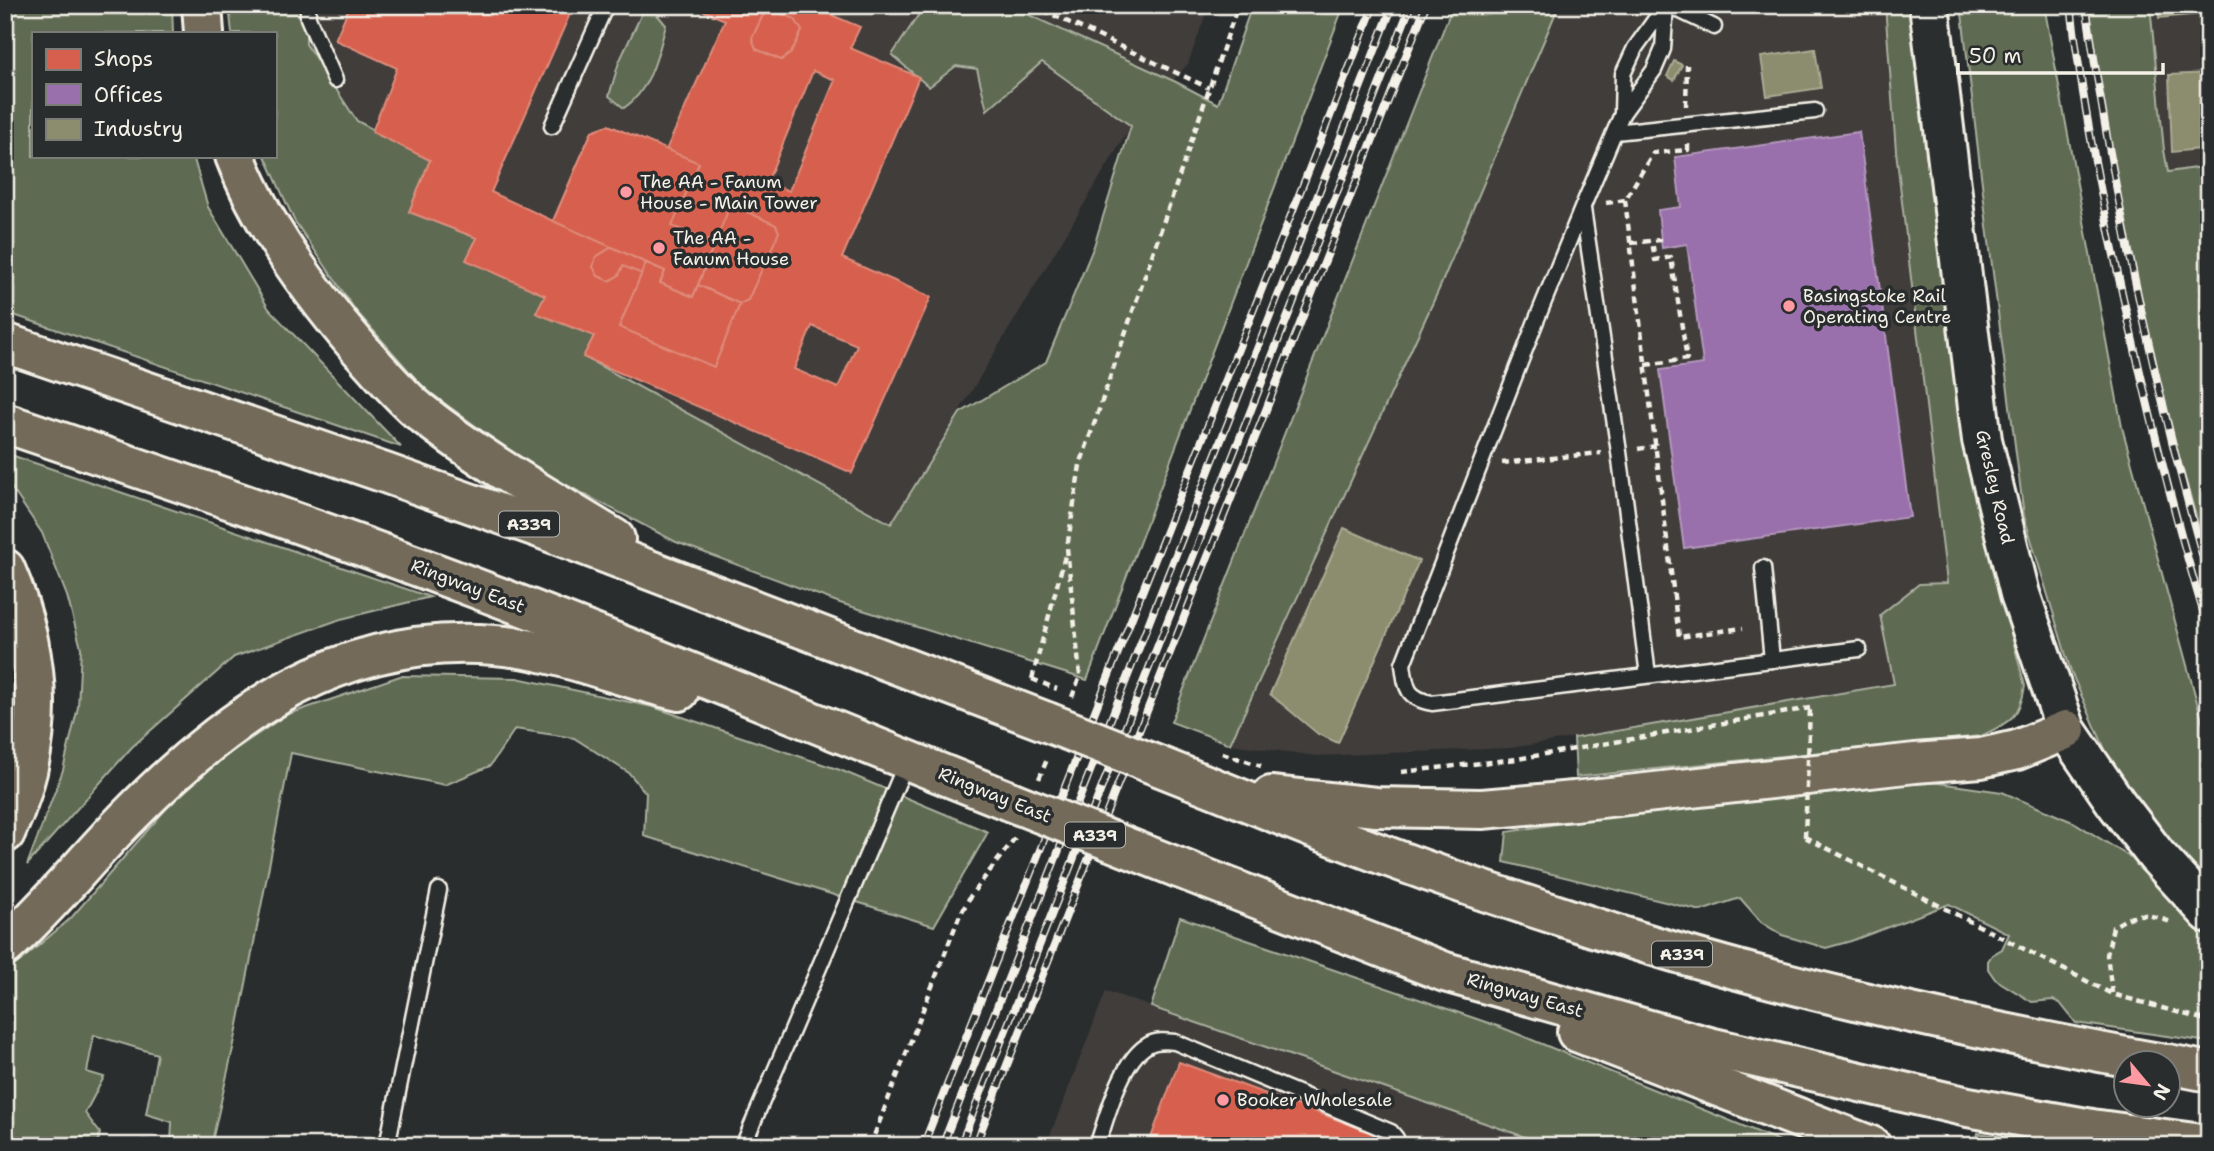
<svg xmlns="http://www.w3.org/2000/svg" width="2214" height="1151" font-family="'Shantell Sans',sans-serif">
<rect width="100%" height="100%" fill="#2a2d2e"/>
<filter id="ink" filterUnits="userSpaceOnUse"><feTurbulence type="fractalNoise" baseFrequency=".0143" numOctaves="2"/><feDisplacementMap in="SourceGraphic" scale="14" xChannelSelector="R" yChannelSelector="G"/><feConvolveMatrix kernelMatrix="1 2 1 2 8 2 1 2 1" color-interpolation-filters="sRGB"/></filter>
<g filter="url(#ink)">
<!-- built -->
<g fill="#3f3c3b">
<polygon points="281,5 1209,5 1188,64 1131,126 891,525 459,334"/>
<polygon points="1559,5 1885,5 1896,151 1958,674 1511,748 1317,756 1230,744 1440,287"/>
<polygon points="2150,5 2209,5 2209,166 2168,172 2164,150"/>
<polygon points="1106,991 1551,1146 1046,1146"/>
</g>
<!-- green -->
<g fill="#5e6b52" stroke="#a9ae9d" stroke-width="2">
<polygon points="5,5 172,5 173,33 33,33 33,156 193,156 208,207 269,309 401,447 5,312"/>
<polygon points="229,5 306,5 306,44 357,121 430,160 409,212 477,238 467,259 545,295 536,313 594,336 584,357 891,524 960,413 1046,362 1094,246 1131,126 1042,62 987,110 977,69 956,66 929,87 892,55 925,5 1007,5 1176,82 1218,104 1252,5 1344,5 1087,680 840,603 676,542 530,466 424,388 356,311 294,220 265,156 275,156 275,33 232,33"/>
<polygon points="1453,5 1559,5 1440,287 1230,744 1171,722"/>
<path d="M1885 5H1917L1962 394 1984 531 2025 686C2020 718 2009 722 1981 736L1576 777 1574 738 1894 684 1880 615 1919 584 1947 583 1896 151Z"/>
<polygon points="1961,5 2044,5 2122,427 2209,746 2209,896 2115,772 2071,672 2024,516 1987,226"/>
<polygon points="2089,5 2150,5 2164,150 2168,172 2209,166 2209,562 2150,354 2099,100"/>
<path d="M655 12 666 25C658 54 651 90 624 108L609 96 619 62 642 13Z"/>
<polygon points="5,453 430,597 341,619 234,657 132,747 27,865 63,770 78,707 81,648 67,596 42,533 5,478"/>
<polygon points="400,676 517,678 653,707 840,770 988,832 934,926 644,836 646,793 629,773 574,738 515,729 490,766 445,785 291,753 236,1035 211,1146 130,1146 143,1140 171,1144 172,1122 146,1114 157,1054 94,1035 87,1072 104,1077 85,1113 100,1133 97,1146 5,1146 5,974 71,918 193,778 286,715"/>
<polygon points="1917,780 2002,792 2075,823 2141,864 2209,933 2209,1042 2076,1023 2060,1003 2053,1000 2032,1002 1995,979 1988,969 1988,961 1992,955 2002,949 2009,934 1949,904 1851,941 1826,948 1782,935 1761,922 1740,898 1701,911 1504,862 1507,832 1724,797"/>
<polygon points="1180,917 1503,1028 1792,1146 1551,1146 1151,1007"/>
<polygon points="1978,1133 2060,1146 1975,1146"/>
</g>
<!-- shops -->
<g fill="#d6604d" stroke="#df8c7c" stroke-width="2" fill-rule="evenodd">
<path d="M350 5H574L491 192 553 221 592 131 608 125 666 150 725 20 690 5H808L860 27 850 48 919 77 842 258 931 297 852 473 583 357 594 336 536 313 545 295 466 260 477 238 409 212 430 160 372 132 397 68 335 40ZM813 71 835 80 789 191 767 182ZM812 326 857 345 838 388 794 369Z"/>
<polygon points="773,10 795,19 802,31 791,53 781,60 756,49 752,38 763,15"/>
<polygon points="608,125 699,163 672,226 715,243 693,297 660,283 665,271 553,221 592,131"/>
<polygon points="734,206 776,225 779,232 748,300 740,304 698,285 729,208"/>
<polygon points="612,247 646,263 642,274 623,266 619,275 609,281 598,276 593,267 596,257"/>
<polygon points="646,263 665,271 660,283 693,297 698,285 740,304 714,367 619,327"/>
<polygon points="1179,1062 1384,1137 1380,1146 1148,1146"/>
</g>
<!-- offices -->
<polygon fill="#9970ab" stroke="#b497bd" stroke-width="2" points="1859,132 1910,517 1684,548 1660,370 1703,364 1687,244 1662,248 1661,240 1658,210 1681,207 1675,157"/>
<!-- industry -->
<g fill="#8c8c6e" stroke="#abaa93" stroke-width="2">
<polygon points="2158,5 2200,5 2201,14 2159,18"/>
<polygon points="1815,49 1821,88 1767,96 1761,57"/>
<polygon points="1674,61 1682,65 1674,80 1667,76"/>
<polygon points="2209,73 2209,148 2172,152 2169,75"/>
<polygon points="1344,528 1419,561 1338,743 1318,734 1270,694"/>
</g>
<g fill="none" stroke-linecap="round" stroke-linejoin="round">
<!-- lane casing -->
<g stroke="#f4f1e8" stroke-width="19">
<g id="lane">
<polyline points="308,5 308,18 335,80"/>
<path d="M1666 5 1663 49 1654 70 1622 114 1583 206 1536 321 1403 664C1406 687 1406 698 1432 703L1859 649"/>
<polyline points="1668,5 1714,27"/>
<polyline points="1622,114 1623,74 1635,48 1665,6"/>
<polyline points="552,126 606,5"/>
<polyline points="1615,132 1815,111"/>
<polyline points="1583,209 1619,452 1648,675"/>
<polyline points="1763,568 1772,660"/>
<polyline points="387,1146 439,890"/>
<polyline points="743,1146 907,761"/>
<path d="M1097 1146C1107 1117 1121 1060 1148 1045 1156 1040 1166 1041 1175 1042L1391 1132 1396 1138 1395 1146"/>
</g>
</g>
<!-- secondary casing -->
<g stroke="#f4f1e8" stroke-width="44">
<polyline id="secondary" points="1929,5 1982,440 2020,594 2066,730 2116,803 2156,855 2209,913"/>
</g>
<!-- highway casing -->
<g stroke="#f4f1e8" stroke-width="44">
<g id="highway">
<polyline points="202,5 204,33"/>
<path d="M235 156C262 226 310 291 359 348 378 369 396 391 418 410 479 459 548 498 615 539"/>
<polyline points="5,343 385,473 537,527 1047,722"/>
<path d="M5 423C162 476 319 529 475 588 655 656 833 731 1012 802"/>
<path d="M5 569C43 657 47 745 5 833"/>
<path d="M1191 779C1235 796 1279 815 1323 832 1402 863 1482 891 1563 917 1759 983 1961 1027 2164 1064"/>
<polyline points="1271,796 1376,807 1482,809 1574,801 1915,763 1981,758 2017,750 2066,730"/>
<polyline points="1179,868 1445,972 1709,1047 1968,1107 2092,1129 2209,1145"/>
<path d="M5 946C50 906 87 858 129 816 230 713 343 632 495 645 561 650 616 677 679 691"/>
<polyline points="1577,1032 1871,1146"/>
<polyline points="2168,1064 2209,1072"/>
</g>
</g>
<!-- path -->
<g stroke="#f4f1e8" stroke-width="4.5" stroke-dasharray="7 5" stroke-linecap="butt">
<polyline points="1032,5 1209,88"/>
<polyline points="1686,106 1687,65"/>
<polyline points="1625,200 1679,637 1743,628"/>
<polyline points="1606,203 1625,200 1653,153 1688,150 1688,143"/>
<polyline points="1631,243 1661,240"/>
<polyline points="1646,365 1687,359 1671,257 1655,260 1652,241"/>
<polyline points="1638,449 1656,446"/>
<polyline points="1502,463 1601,453"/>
<polyline points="1032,679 1066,552"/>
<polyline points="1072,697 1080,676 1067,548 1080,465 1238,5"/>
<polyline points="1222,753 1261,766"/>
<polyline points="1401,772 1517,759 1810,708"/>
<polyline points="1039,779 1048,757"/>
<polyline points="1805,837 2112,994 2209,1021"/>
<path d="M2112 993 2107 955 2113 927C2139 910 2143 913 2171 922"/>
<polyline points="870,1146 959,917 971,895 1015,838"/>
</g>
<!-- lane -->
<use href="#lane" stroke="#2a2d2e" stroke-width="14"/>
<!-- secondary -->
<use href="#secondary" stroke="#2a2d2e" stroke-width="38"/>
<!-- highway -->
<use href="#highway" stroke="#736b5a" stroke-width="38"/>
<!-- rail casing -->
<g stroke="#f4f1e8" stroke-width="8">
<g id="rail">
<path d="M2071 5C2082 103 2102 201 2123 297 2148 410 2175 521 2209 631"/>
<path d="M2086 5C2114 200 2155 390 2209 579"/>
<polyline points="923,1146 1374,5"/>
<polyline points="942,1146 1393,5"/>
<polyline points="960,1146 1411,5"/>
<polyline points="975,1146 1426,5"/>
</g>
</g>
<!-- rail -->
<use href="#rail" stroke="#2a2d2e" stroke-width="5" stroke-dasharray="16" stroke-linecap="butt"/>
<!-- highway-bridge casing -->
<g stroke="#f4f1e8" stroke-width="44" stroke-linecap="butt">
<g id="highway-bridge">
<polyline points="1047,722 1191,779"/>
<polyline points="1012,802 1179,868"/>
</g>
</g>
<!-- path-bridge -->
<g stroke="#f4f1e8" stroke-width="4.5" stroke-dasharray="7 5" stroke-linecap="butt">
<polyline points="1032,679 1057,689"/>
<polyline points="1805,837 1810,708"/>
</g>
<!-- highway-bridge -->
<use href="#highway-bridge" stroke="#736b5a" stroke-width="38"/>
</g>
</g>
<!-- markers -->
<g fill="#ff9aa2" stroke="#2a2d2e" stroke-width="2.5">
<circle cx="626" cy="192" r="7"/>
<circle cx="659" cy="248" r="7"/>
<circle cx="1789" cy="306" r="7"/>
<circle cx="1223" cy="1100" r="7"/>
</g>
<g text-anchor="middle" stroke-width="7" stroke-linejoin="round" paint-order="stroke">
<!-- shield labels -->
<g fill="#2a2d2e" stroke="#b7b6b0" stroke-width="2">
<rect x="499" y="511.5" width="60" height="25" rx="5"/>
<rect x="1065" y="822.5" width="60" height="25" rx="5"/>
<rect x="1652" y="941.5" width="60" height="25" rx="5"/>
</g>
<g font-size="16" font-weight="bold" fill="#f4f1e8">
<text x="529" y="530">A339</text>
<text x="1095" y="841">A339</text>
<text x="1682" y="960">A339</text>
</g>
<!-- poi labels -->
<g font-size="18" fill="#f4f1e8" stroke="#2a2d2e" text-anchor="start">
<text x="640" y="188">The AA - Fanum<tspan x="640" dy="21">House - Main Tower</tspan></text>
<text x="673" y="244">The AA -<tspan x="673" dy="21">Fanum House</tspan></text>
<text x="1803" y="302">Basingstoke Rail<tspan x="1803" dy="21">Operating Centre</tspan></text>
<text x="1237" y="1106">Booker Wholesale</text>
</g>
<!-- street labels -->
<g font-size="18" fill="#f4f1e8" stroke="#2a2d2e">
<text transform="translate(1995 487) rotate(77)" y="6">Gresley Road</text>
<text transform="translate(468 586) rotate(21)" y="6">Ringway East</text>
<text transform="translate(995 795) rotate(22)" y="6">Ringway East</text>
<text transform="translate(1525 995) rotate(16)" y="6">Ringway East</text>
</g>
</g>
<!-- margin -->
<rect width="2214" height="1151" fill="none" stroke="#2a2d2e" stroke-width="28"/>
<rect x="14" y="14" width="2186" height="1123" fill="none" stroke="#f4f1e8" stroke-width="2.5" filter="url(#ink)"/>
<!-- legend -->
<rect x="32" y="32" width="245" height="126" fill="#2a2d2e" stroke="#7b7b78" stroke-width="2"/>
<rect x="46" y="49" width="35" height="21" fill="#d6604d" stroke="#7b7b78" stroke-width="2"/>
<text x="94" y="66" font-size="21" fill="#f4f1e8">Shops</text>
<rect x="46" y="84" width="35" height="21" fill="#9970ab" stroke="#7b7b78" stroke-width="2"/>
<text x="94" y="102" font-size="21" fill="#f4f1e8">Offices</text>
<rect x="46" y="119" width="35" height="21" fill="#8c8c6e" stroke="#7b7b78" stroke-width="2"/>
<text x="94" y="136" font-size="21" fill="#f4f1e8">Industry</text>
<!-- north arrow -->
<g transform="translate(2147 1084) rotate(119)"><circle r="33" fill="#2a2d2e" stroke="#7b7b78" stroke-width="2"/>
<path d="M0-5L12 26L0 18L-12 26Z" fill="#ff9aa2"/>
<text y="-10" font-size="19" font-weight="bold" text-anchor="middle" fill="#f4f1e8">N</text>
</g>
<!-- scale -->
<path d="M1958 63v10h205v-10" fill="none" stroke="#f4f1e8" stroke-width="3.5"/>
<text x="1969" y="63" font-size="21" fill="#f4f1e8" stroke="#2a2d2e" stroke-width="5" paint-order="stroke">50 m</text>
</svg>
